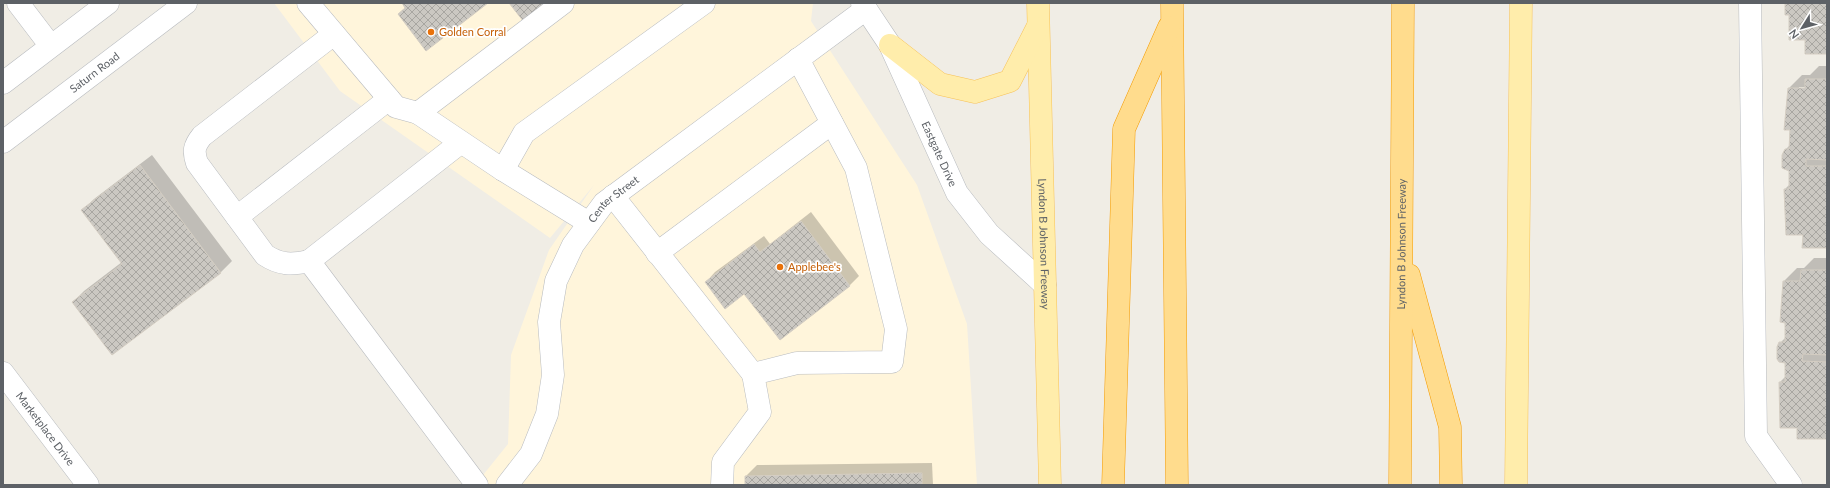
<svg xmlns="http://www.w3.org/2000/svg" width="1830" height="488" font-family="Lato,sans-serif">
<defs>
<pattern id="building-cross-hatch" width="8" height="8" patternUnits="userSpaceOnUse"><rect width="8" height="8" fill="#cbc8c2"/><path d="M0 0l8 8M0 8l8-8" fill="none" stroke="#a8a6a1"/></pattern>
</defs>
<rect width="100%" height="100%" fill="#f0ede5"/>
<!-- commercial -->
<polygon fill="#fff5db" points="274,3 813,3 811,21 917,185 967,324 977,485 475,485 508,444 511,355 549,250 594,185 550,238 340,91"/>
<!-- shadow -->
<g fill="#0003" fill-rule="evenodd">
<path d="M1819 66H1827V247L1804 234 1785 189 1790 184V170L1785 150 1790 145 1789 88 1802 75H1810ZM1799 87H1810V89H1799Z"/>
<polygon points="152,155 232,261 221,272 112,354 73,302 84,291 122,262 83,210 94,199"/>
<polygon points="811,212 859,276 850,285 780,339 745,293 706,282 715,272 764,236 770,244"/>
<polygon points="1814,258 1827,258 1827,438 1798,427 1780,382 1786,376 1786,362 1780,343 1786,337 1784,281 1797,268 1804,268"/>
<polygon points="932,463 933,485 746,485 746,476 757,465"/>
</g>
<!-- building -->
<g fill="url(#building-cross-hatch)" stroke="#d5cec3">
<polygon points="402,3 488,3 426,51 398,14 405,8"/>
<polygon points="509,3 550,3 524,22"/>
<polygon points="1785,3 1827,3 1827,54 1805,54 1805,40 1789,40 1789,15 1785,15"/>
<polygon points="1805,79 1827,79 1827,160 1806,159 1806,166 1827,166 1827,248 1802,248 1803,235 1786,235 1784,189 1789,189 1789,171 1782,168 1782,155 1785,149 1789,149 1790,130 1784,130 1788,88 1805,88"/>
<polygon points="140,165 221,273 112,355 72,302 122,264 81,210"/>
<polygon points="801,221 850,286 780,340 744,294 725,309 705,282 754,244 760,252"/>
<polygon points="1801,270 1827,270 1827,355 1803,354 1802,361 1827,362 1827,439 1797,439 1797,428 1780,428 1779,382 1785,382 1785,363 1779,362 1777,359 1777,347 1779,342 1785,342 1785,323 1780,322 1783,281 1800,281"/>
<polygon points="922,473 922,485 745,485 745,476"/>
</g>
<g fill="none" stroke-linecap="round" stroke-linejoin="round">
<!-- minor casing -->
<g stroke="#b8bbbf" stroke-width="23">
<g id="minor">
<polyline points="18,3 50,45"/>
<polyline points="308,3 396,107 418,113 503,170 589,223"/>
<path id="s1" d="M862 3 890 45 957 193 989 234 1045 285"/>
<polyline points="1750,3 1756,436 1791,485"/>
<path d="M334 34 202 136C194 146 193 151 197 163L265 255C280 265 292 265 309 261L477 485"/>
<polyline points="3,83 108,3"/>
<polyline points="418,113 563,3"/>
<path id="s2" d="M3 142 186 3"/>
<polyline points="503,170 524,133 704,3"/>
<polyline points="613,196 753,374 797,363 892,362 896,329 856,168 798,59"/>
<polyline points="237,217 389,99"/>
<polyline points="657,253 832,123"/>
<polyline points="309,261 460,143"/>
<path id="s3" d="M3 373 88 485"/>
<path id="s4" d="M507 485 531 454 547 414 553 375 549 322 556 281 573 245 604 203 866 9"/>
<polyline points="722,485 723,462 760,412 753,374"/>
</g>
</g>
<!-- major casing -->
<g stroke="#f7c257" stroke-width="23">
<g id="major">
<path id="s5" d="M1038 3 1050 485"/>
<polyline points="890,45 940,84 975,92 1010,81 1037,28"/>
<polyline points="1516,485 1521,3"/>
</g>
</g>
<!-- highway casing -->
<g stroke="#f59c00" stroke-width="23">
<g id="highway">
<polyline points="1172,3 1177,485"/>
<polyline points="1409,275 1450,427 1451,485"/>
<polyline points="1113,485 1124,129 1169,27"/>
<path id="s6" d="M1400 485 1403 3"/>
</g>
</g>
<!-- minor -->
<use href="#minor" stroke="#fff" stroke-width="22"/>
<!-- major -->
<use href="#major" stroke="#ffedab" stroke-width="22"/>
<!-- highway -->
<use href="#highway" stroke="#ffdc8d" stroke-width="22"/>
</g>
<!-- markers -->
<g fill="#e8710a" stroke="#fff" stroke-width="1.5">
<circle cx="431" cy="32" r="4"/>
<circle cx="780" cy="267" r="4"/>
</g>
<g text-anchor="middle" stroke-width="3.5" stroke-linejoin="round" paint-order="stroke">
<!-- food labels -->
<g font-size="11" fill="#c56008" stroke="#fff" text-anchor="start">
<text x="439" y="36">Golden Corral</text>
<text x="788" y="271">Applebee's</text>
</g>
<!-- street labels -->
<g font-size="11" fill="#5d6166" stroke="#fff">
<text dy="4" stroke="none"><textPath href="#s2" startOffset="115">Saturn Road</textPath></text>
<text dy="4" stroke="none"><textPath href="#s1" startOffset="170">Eastgate Drive</textPath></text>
<text dy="4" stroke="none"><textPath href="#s4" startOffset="318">Center Street</textPath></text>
<text dy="4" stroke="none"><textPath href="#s5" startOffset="241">Lyndon B Johnson Freeway</textPath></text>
<text dy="4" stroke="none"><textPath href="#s6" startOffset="241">Lyndon B Johnson Freeway</textPath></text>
<text dy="4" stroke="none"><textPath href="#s3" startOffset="70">Marketplace Drive</textPath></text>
</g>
</g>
<!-- border -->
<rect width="1830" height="488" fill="none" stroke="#5d6166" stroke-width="8"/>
<!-- north arrow -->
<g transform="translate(1802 28) rotate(233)" stroke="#ffffff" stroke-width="3" paint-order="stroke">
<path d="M0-3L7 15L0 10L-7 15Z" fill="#5d6166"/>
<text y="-6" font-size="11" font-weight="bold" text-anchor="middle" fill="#5d6166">N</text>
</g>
</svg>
